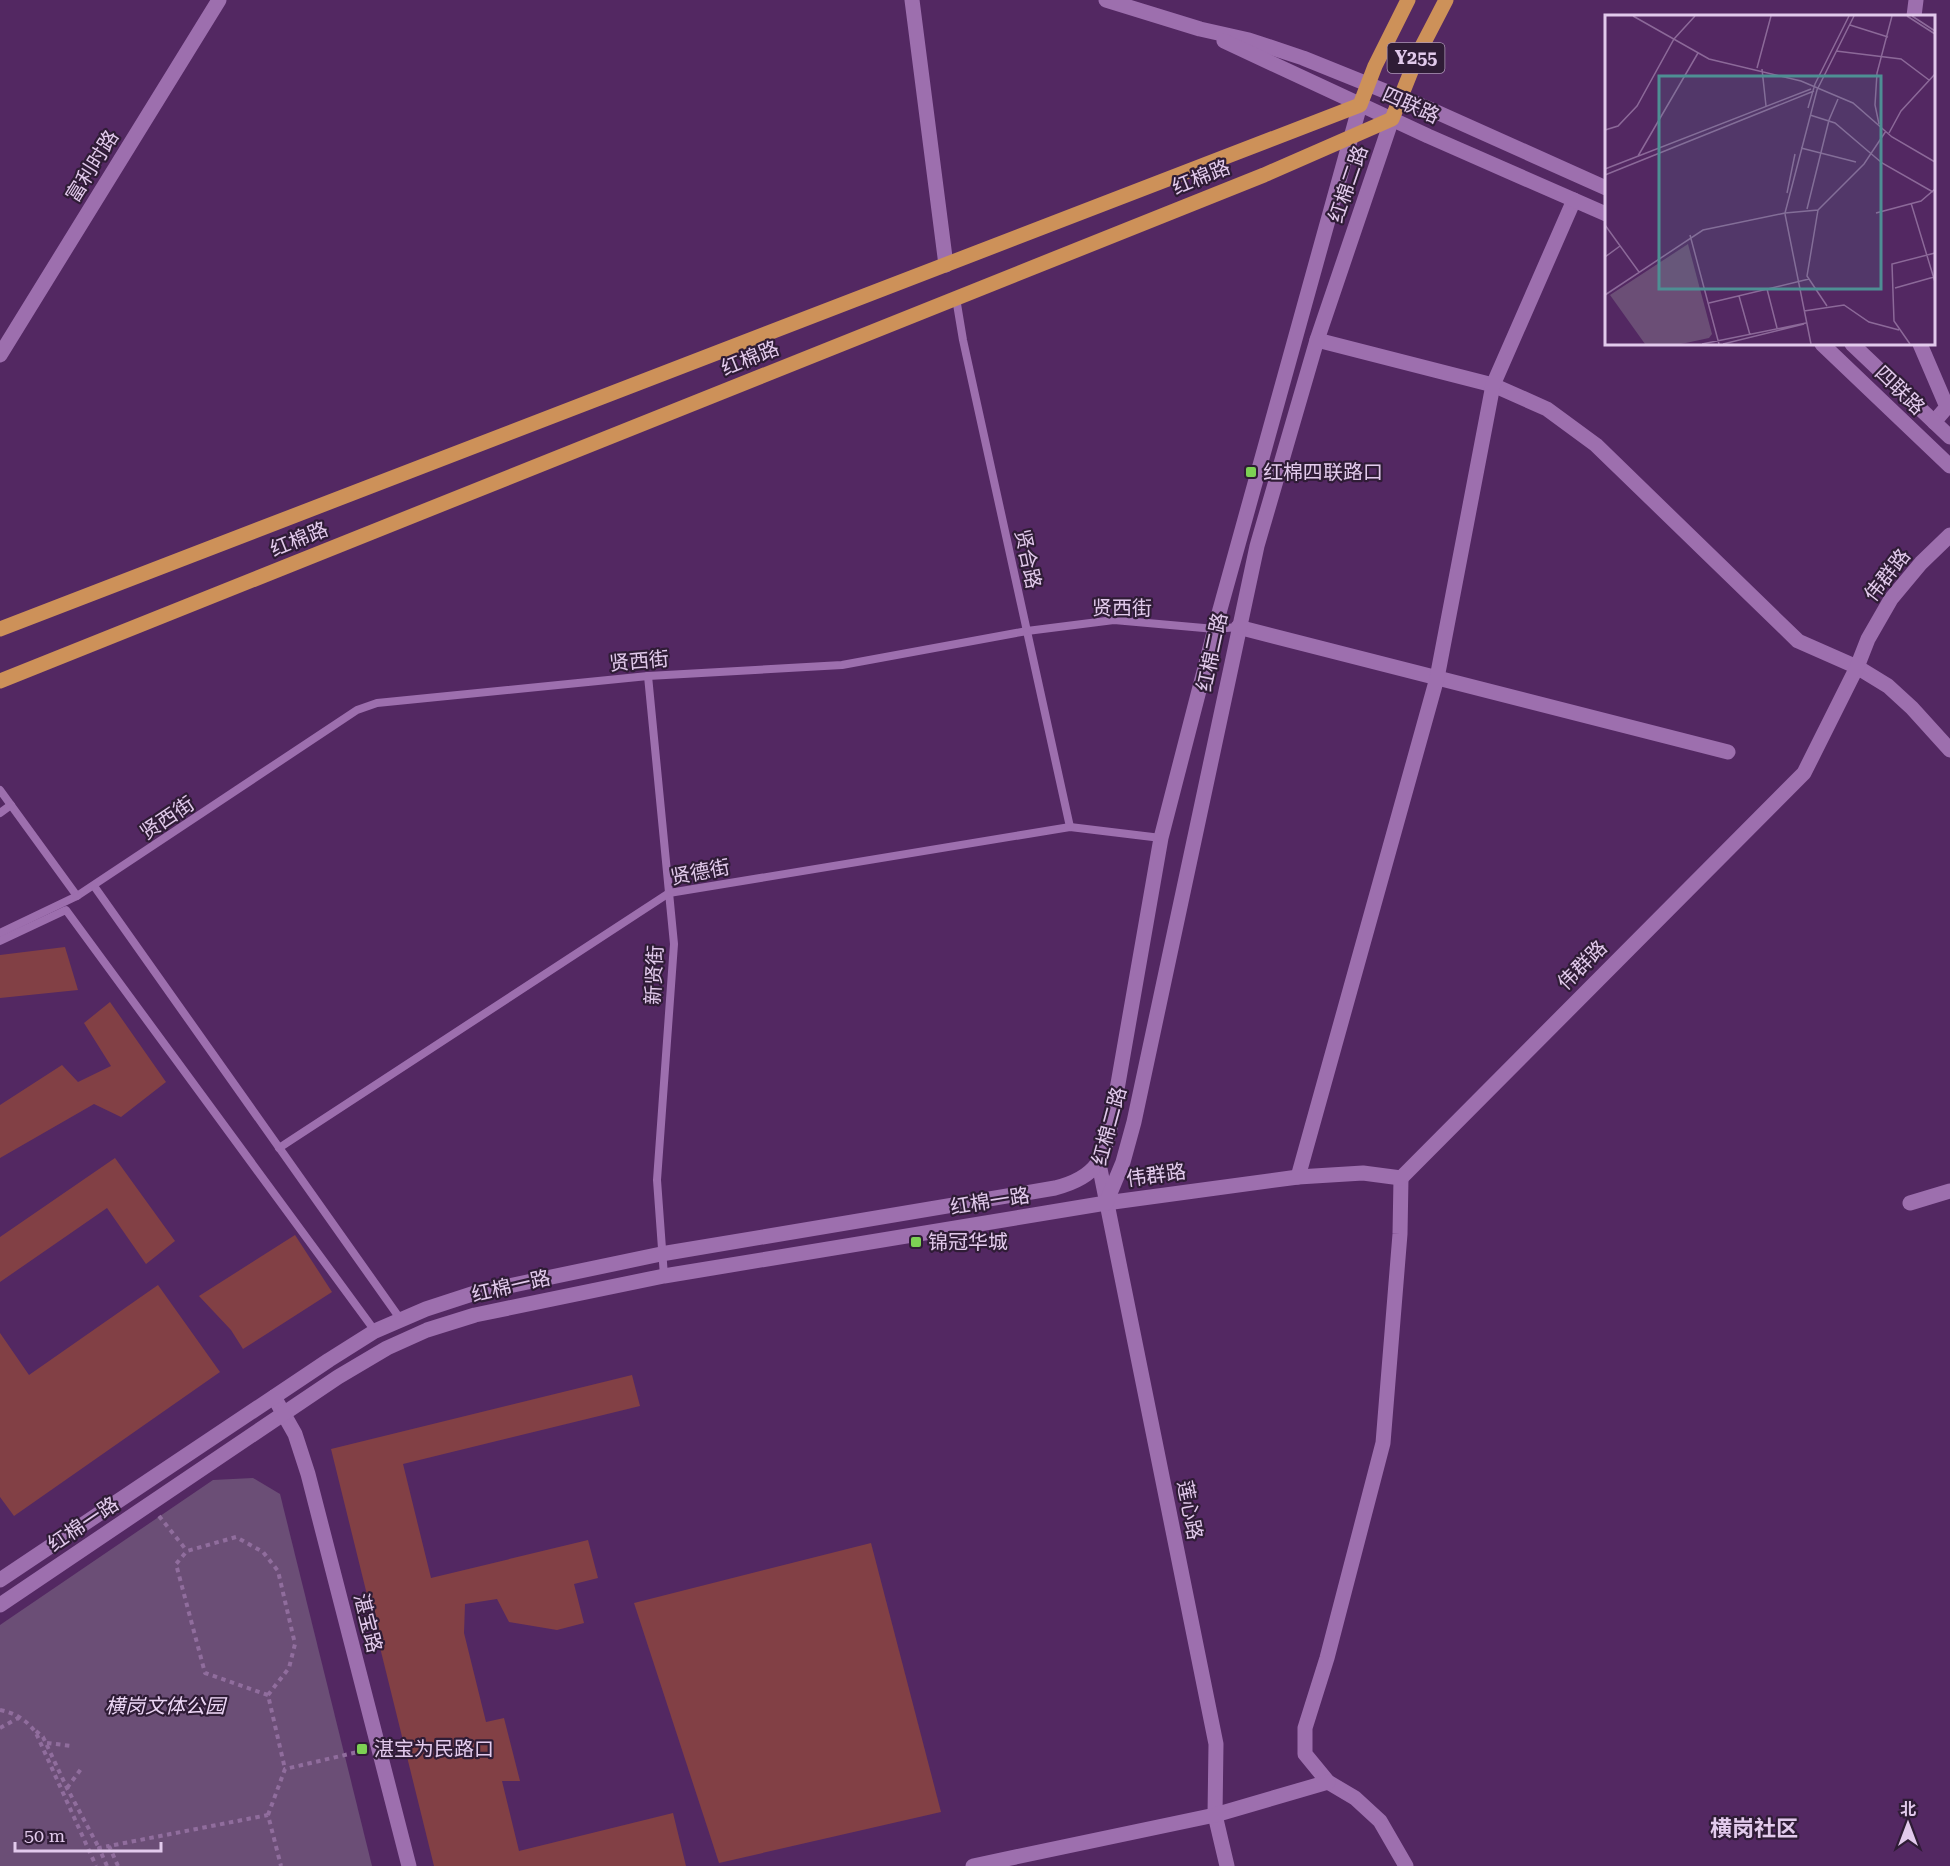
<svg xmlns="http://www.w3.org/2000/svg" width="1950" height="1866" font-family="'Roboto Serif','Noto Sans SC',serif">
<rect width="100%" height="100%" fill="#532862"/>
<!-- green -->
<polygon fill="#6b4e76" points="253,1478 280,1494 372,1866 0,1866 0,1625 213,1480"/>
<!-- building -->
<g fill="#824045">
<polygon points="65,947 78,990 0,998 0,955"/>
<polygon points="110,1002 166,1082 121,1117 94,1104 0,1158 0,1105 62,1065 78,1082 111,1066 84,1023"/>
<polygon points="115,1158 175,1241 146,1264 107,1208 0,1282 0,1237"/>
<polygon points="295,1235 332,1292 243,1349 231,1330 199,1296"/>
<polygon points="158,1285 220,1372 14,1516 0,1497 0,1333 29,1375"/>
<polygon points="632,1375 640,1406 403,1464 431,1578 588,1540 598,1578 574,1584 584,1623 557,1630 509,1622 497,1599 465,1604 464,1633 486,1722 504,1718 520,1781 502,1781 519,1851 673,1813 686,1866 434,1866 331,1449"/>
<polygon points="871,1543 941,1812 719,1863 634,1603"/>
</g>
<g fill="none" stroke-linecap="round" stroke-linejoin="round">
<!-- path -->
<g stroke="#906d9d" stroke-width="4" stroke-dasharray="4.5 4.5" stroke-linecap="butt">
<polyline points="159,1516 187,1551"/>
<polyline points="268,1695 205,1673 176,1564 187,1551 236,1537 263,1552 278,1571 295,1644 289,1668 268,1695 285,1769"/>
<path d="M0 1710C15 1713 27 1720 36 1733L96 1866"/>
<polyline points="0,1728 18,1718 20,1719"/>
<polyline points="36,1731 43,1737 67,1788 99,1848"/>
<polyline points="47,1743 72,1746"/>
<polyline points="67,1788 81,1769"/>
<polyline points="268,1815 285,1769 362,1751"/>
<polyline points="107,1866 99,1848 109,1846"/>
<polyline points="118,1866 109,1846 268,1815 281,1866"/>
</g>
<!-- service -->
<g stroke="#9d6fae" stroke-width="8">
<polyline points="956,298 963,340 1070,827"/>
<polyline points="648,676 674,944 657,1180 664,1276"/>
<polyline points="0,790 77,896 357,710 377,703 648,676 842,665 1027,631 1114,620 1215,629 1238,627"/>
<polyline points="0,813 11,805"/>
<polyline points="94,886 401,1320"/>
<polyline points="0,933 77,896"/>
<polyline points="0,941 66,910 375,1331"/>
<polyline points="279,1148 669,893 1070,827 1161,838"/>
</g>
<!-- minor -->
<g stroke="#9d6fae" stroke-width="15">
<polyline points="912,0 946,265"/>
<polyline points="1914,16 1916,0"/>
<polyline points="1317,340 1493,385 1547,409 1596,445 1798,641 1857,667 1888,686 1912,708 1950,750"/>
<polyline points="1920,344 1947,407 1934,422"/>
<polyline points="0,355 219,0"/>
<polyline points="1238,627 1728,752"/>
<polyline points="1099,1164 1216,1744 1215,1815 1227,1866"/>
<polyline points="1298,1177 1437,678 1493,385 1574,200"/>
<polyline points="1401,1178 1400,1234 1383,1443 1327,1658 1305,1728 1305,1754 1328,1782 1355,1798 1380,1821 1406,1866"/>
<polyline points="1106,1203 1298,1177 1363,1173 1401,1178 1804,773 1857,667 1868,639 1891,599 1921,563 1950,535"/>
<polyline points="1910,1203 1950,1191"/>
<polyline points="973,1866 1215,1815 1328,1782"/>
</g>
<!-- tertiary -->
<polyline stroke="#9d6fae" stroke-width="15" points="274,1397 295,1434 308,1474 409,1866"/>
<!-- secondary -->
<g stroke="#9d6fae" stroke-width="15">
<polyline points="1106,0 1200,29 1249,40 1303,58 1432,110 1606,188"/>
<polyline points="1224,41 1428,136 1606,214"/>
<polyline points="1822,344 1950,466"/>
<polyline points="1852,344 1950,437"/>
<path d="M0 1580 329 1360 375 1331 426 1309 475 1293 661 1254 1055 1188C1098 1177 1104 1159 1112 1118L1161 838 1219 613 1360 105"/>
<polyline points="0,1605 338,1377 387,1348 427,1330 475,1315 664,1276 1106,1203 1123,1162 1134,1122 1257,546 1317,340 1392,119"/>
</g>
<!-- primary -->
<g stroke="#cd9159" stroke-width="15">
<polyline points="0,629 1360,105 1375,66 1408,0"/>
<polyline points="0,681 1264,175 1392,119 1418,54 1446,0"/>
</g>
</g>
<!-- markers -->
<g fill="#7dd154" stroke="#2f1c36" stroke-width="2">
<rect x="1245" y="466" width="12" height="12" rx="3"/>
<rect x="910" y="1236" width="12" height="12" rx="3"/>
<rect x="356" y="1743" width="12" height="12" rx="3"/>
</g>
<g text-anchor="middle" stroke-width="4.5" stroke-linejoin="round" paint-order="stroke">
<!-- shield labels -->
<rect fill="#2f1c36" stroke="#ac96b5" stroke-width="1.5" x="1387.5" y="43" width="57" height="30" rx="4.5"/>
<g font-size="18" font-weight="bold" fill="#e2caec">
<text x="1416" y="64">Y255</text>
</g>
<!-- street labels -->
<g font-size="20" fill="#e2caec" stroke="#2f1c36">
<text transform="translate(1411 105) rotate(24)" y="7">四联路</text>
<text transform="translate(92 166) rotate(-58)" y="7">富利时路</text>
<text transform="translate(1201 177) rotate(-22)" y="7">红棉路</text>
<text transform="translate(1348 184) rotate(-71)" y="7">红棉二路</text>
<text transform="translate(750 358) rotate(-22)" y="7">红棉路</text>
<text transform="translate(1900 390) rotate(44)" y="7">四联路</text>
<text transform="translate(299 539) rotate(-22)" y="7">红棉路</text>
<text transform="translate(1028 559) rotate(78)" y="7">贤合路</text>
<text transform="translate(1887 575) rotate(-52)" y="7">伟群路</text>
<text x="1122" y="615">贤西街</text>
<text transform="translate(1212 652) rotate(-78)" y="7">红棉二路</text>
<text transform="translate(639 661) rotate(-5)" y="7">贤西街</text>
<text transform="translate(167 818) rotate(-34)" y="7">贤西街</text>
<text transform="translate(700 872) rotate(-11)" y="7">贤德街</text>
<text transform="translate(1582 965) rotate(-45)" y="7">伟群路</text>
<text transform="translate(654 975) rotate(-87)" y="7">新贤街</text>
<text transform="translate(1109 1126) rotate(-75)" y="7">红棉二路</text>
<text transform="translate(1156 1175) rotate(-8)" y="7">伟群路</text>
<text transform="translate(990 1201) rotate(-9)" y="7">红棉一路</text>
<text transform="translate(511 1286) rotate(-13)" y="7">红棉一路</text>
<text transform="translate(1190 1510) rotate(79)" y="7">莲心路</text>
<text transform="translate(83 1524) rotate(-34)" y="7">红棉一路</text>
<text transform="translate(368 1623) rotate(76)" y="7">湛宝路</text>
</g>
<!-- poi labels -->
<g font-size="20" fill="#e2caec" stroke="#2f1c36" text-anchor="start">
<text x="1263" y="479">红棉四联路口</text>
<text x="928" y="1249">锦冠华城</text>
<text x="374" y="1756">湛宝为民路口</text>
</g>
<!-- park labels -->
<g font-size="20" font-style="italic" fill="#edd7f6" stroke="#2f1c36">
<text x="165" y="1713">横岗文体公园</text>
</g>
<!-- quarter labels -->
<g font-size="22" font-weight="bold" fill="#e2caec" stroke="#2f1c36">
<text x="1754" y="1836">横岗社区</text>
</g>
</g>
<!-- overview -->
<g transform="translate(1605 15)">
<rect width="330" height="330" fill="#532862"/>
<path d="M83 229 107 319 104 323 76 329H40L5 280Z" fill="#6b4e76"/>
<path fill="none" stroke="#8c6999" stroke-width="1.5" d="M28 1 104 44 196 66 248 88 287 122 330 147M302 1 330 19M307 1 330 16M245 10 283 22M231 36 296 44 324 65M152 53 166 1M157 54 161 91M203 93 210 69 244 1M205 100 230 108 277 148 328 177M274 109 270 90 272 58 287 1M0 115 13 111 32 91 69 24 90 1M284 118 296 96 330 59M196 133 251 147M33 141 93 38M0 154 206 74M0 160 209 76M182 178 190 139M306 188 330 267M202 194 224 105 233 84M213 195 202 261 222 291M180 198 213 195 259 149 281 116M271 198 316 186 330 174M180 199 206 329M0 210 34 257M85 220 114 329M0 242 15 231M290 273 329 262M162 274 172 313M0 280 98 215 180 198 212 75 249 1M134 281 145 320M104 288 204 264M199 296 239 290 264 307 294 315M97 329 201 308M118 329 199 309M305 329 289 306 287 249 330 238"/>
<path fill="#4e8f94" fill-opacity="0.15" stroke="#4e8f94" stroke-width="3" d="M54 61H276V274H54Z"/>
<rect width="330" height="330" fill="none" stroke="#e2caec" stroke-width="3"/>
</g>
<!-- north arrow -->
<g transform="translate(1908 1824)" stroke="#2f1c36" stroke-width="4.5" paint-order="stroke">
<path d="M0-4.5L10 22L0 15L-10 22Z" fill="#e2caec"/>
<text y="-9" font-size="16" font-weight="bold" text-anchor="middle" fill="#e2caec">北</text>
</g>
<!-- scale -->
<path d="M15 1842v9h146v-9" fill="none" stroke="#e2caec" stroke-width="3"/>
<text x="24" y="1842" font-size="18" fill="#e2caec" stroke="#2f1c36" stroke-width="4.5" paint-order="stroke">50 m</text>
</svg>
